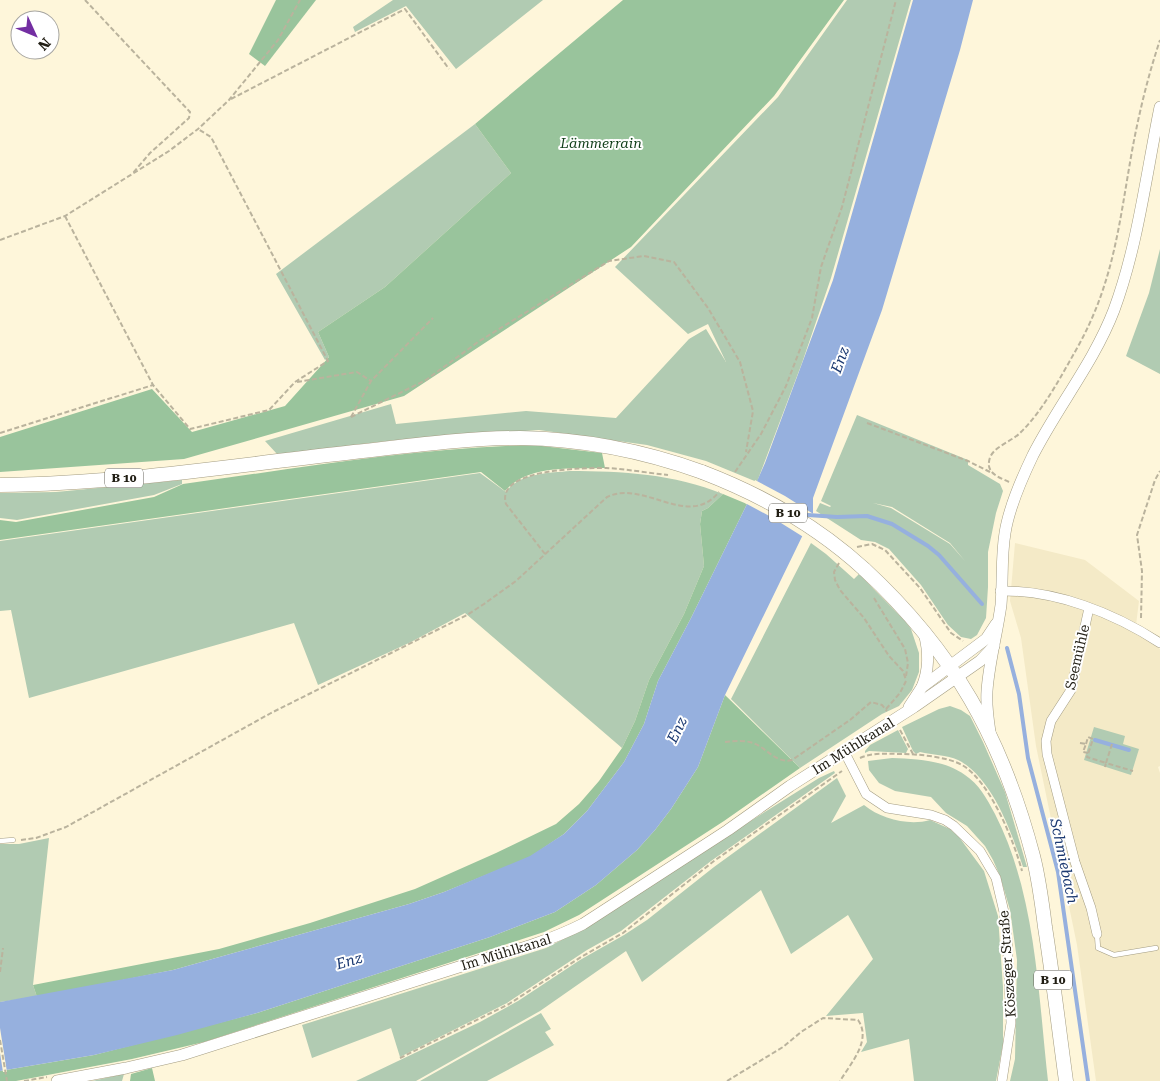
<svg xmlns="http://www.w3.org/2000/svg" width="1160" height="1081" font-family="'Roboto Serif',serif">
<rect width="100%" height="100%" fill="#fef6da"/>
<!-- built -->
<polygon fill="#f4eac7" points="1015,543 1085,560 1139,601 1135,633 1160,649 1160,766 1158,767 1160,773 1160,1081 1096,1081 1077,945 1036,746 1021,638 1010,601"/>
<!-- green -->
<g fill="#b1cbb2" fill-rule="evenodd">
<polygon points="393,0 543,0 456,69 406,6 355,32 353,27"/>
<polygon points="847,0 911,0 831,278 802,363 757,482 706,461 647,445 539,430 396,440 277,454 265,441 391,404 396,424 526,411 616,418 689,339 706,329 726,362 708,324 688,334 615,267 778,97"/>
<polygon points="475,124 511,173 385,287 318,332 329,357 325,360 276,274"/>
<polygon points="1160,249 1160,374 1126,356 1149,293"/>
<path d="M857 415 968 460V465L1000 484 1003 491 996 513 988 552V587L986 618 977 635 971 639 961 637 948 625 921 585 889 549 875 542 861 540 816 511 820 503 830 507 831 506 821 501ZM873 503 892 507 950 543 965 561 950 544 891 508Z"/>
<path d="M570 471C622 471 674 474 723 494L708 508 702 511 700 524 704 566 684 614 649 680 635 721 622 748 465 613 411 642 318 685 294 623 29 698 11 610 0 611V541L480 473 506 492C519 473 549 473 570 471Z"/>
<polygon points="182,480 182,484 154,495 17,520 0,518 0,493 56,492"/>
<polygon points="811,543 826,554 854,579 859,574 905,621 911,629 919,653 919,672 912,690 899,706 882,714 800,768 731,699"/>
<path d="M950 706 961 710 970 716 983 742 1005 792 1027 867H1023C1012 833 992 777 958 760 947 755 932 755 920 752L916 754 913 751 902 727 939 709Z"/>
<polygon points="1094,727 1125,736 1123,744 1139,749 1131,775 1084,760"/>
<polygon points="898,730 908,749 906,753 869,751 865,753 865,751 870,745"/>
<path d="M892 758C917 759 944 760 965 775 979 784 987 799 995 814 1036 894 1038 993 1048 1081H1010L1015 1059 1017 960 1010 910 1000 876 993 860 985 846 967 826 946 813 931 797 895 791 879 783 869 770 868 761Z"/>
<polygon points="834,771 835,773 711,861 621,931 587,950 507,1003 400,1057 391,1028 312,1058 302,1025 546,948 587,927 760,815 819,778"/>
<path d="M837 778 846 796 831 823 864 805C881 819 909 826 930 820L950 829 959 837 984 871 998 916 1003 987V1044L996 1081H914L909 1039 861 1052 867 1042 863 1013 826 1016 873 959 848 915 791 954 761 890 642 982 626 951 540 1011 416 1081H356L480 1022 518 1001 580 960 624 935 647 920 714 867Z"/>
<polygon points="49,838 33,985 37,997 0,1002 0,844 19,844"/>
<polygon points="541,1013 551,1029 545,1032 554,1045 487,1081 420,1081"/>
<polygon points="124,1074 122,1081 92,1081"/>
</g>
<!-- forest -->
<g fill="#99c49c">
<polygon points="276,0 316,0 265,66 249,54"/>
<polygon points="623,0 844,0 774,96 631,247 404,396 184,459 0,472 0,437 152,389 192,432 285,406 329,357 318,332 385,287 511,173 475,124"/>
<path d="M533 445 602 453 605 468C573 469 528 464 505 491L481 472 0 540V520L16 522 154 497 183 484C299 468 416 448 533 445Z"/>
<polygon points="723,494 747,504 691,618 658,681 644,724 624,762 587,811 564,834 530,857 444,892 409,904 173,970 37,997 33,985 219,949 310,923 415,889 496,853 556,824 579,804 599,781 622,748 635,721 649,680 684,614 704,566 700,524 702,511 708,508"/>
<polygon points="725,695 800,768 724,821 579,915 544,932 204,1042 132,1059 16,1081 0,1081 0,1071 94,1055 257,1013 490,937 555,912 596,885 637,850 655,830 671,809 698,767"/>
<polygon points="152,1068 155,1081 130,1081 131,1074"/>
</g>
<!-- water -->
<polygon fill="#96b0de" points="913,0 973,0 960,50 882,310 813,498 813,514 725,695 698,767 671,809 655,830 637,850 596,885 555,912 490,937 257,1013 177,1035 94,1055 0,1071 0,1002 173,970 409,904 444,892 530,856 564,834 587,811 624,762 644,724 658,681 691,618 747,504 765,463 833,280"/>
<!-- pier -->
<g fill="#fef6da">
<polygon points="755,480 785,496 815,515 805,538 773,518 745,503"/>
<polygon points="0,1028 7,1072 3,1072 0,1053"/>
</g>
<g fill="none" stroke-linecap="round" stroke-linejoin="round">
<!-- stream -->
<g stroke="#96b0de" stroke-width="4">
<polyline points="808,515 837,517 867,516 892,524 928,546 939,555 982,604"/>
<polyline points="1007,648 1019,694 1028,758 1058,872 1088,1081"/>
<polyline points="1095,740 1129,750"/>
</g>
<!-- service casing -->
<g stroke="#a39c82" stroke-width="5.5">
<g id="service">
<polyline points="0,841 13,840"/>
<polyline points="1097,934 1098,948 1114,955 1156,948"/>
</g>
</g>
<!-- minor casing -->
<g stroke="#a39c82" stroke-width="10">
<g id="minor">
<path d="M1000 591C1056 590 1114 613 1160 643"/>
<polyline points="1089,608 1071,690 1051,721 1046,741 1047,754 1075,862 1091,908 1097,934"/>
<polyline points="844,751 866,794 887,808 931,815 945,820 954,826 980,851 996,878 1004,912 1007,936 1011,1023 1002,1081"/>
</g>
</g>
<!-- tertiary casing -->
<g stroke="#a39c82" stroke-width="12">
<g id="tertiary">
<path d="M922 687C929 670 929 651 924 633"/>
<polyline points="909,707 922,687 986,639 996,624"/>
<path d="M990 732C988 719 986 705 987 691 989 662 997 634 1001 605 1003 581 1001 557 1005 533 1009 507 1021 480 1033 455 1058 406 1094 362 1114 310 1138 245 1146 175 1160 107"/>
<path d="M57 1081 126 1068 182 1055 487 958C521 949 551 940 583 924L728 830 790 786 914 707 980 661 994 646"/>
</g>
</g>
<!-- primary casing -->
<g stroke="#a39c82" stroke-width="15">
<g id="primary">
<path d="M0 485C119 484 236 465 354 452 409 446 465 438 520 438 582 439 644 451 702 472"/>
<path d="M864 569C954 652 1002 738 1033 856 1039 879 1042 903 1045 927 1053 978 1059 1030 1066 1081"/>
</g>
</g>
<!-- path -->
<g stroke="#bab39d" stroke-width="2" stroke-dasharray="5 2.5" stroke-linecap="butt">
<polyline points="85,0 190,112 189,118 150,153 133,173"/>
<polyline points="231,99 405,9 449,69"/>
<polyline points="65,216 153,385 190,429 269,410 295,382 328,361 211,137 198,129"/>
<polyline points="0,240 65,216 169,151 198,129 229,100 278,40 300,0"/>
<polyline points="297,382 357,372 371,381"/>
<polyline points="351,417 426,380 478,342 609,261 644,256 674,262 708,308 740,362 753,411 746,452"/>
<polyline points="351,417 371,381 433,318"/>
<polyline points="867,423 968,461 990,472"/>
<polyline points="0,433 153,385"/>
<polyline points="735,472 761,434 786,386 812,318 821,267 842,207 896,0"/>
<path d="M1009 482C1001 478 987 474 989 462 990 447 1012 442 1021 432 1044 409 1060 378 1076 350 1114 283 1119 224 1132 151 1139 113 1148 76 1160 40"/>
<polyline points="857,547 872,544 885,550 920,588 951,633 963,641"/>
<path d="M545 554 506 504C495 468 585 468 606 468 627 469 648 473 668 475"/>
<polyline points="839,563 834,572 835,580 840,590 864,618 889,656 903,671 906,680"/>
<polyline points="874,598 905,649 908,663 906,676"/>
<polyline points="1141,618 1142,571 1137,535 1155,480 1160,471"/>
<polyline points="886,709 900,693 906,681"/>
<polyline points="900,730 913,754"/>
<path d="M725 742C734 741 744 740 753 743 767 748 776 764 792 760L850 720 871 702 882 705 887 711"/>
<polyline points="1080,743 1086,744 1083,752 1088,753"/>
<polyline points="1086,744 1088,737 1093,739 1087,757 1106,763 1105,767"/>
<polyline points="1112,744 1106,763 1133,771"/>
<path d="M860 758C873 752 888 754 902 754 918 754 948 757 962 765 990 781 1014 841 1022 871"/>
<path d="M21 840 36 838 66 827 271 713 467 615 484 604 516 581 607 497C644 479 688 530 719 492"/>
<polyline points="0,972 3,948"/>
<polyline points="0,1040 7,1081"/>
<polyline points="400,1058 509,1004 581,957 623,933 714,861 842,771"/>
<polyline points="24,1081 47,1077"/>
<path d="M727 1081 783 1047 801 1032 823 1018 858 1020C872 1040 851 1063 840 1081"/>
</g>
<!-- service -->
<use href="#service" stroke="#fff" stroke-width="4.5"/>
<!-- minor -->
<use href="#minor" stroke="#fff" stroke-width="9"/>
<!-- tertiary -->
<use href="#tertiary" stroke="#fff" stroke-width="11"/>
<!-- primary -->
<use href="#primary" stroke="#fff" stroke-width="14"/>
<!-- primary-bridge casing -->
<g stroke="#a39c82" stroke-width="15" stroke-linecap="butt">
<path id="primary-bridge" d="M702 472C762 495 817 526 864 569"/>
</g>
<!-- primary-bridge -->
<use href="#primary-bridge" stroke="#fff" stroke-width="14"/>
</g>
<g text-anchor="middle" stroke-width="4" stroke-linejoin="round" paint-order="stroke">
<!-- shield labels -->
<g fill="#fff" stroke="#64625a" stroke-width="1">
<rect x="105" y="468.5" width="38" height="19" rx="4"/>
<rect x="769" y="503.5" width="38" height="19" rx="4"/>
<rect x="1034" y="970.5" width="38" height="19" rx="4"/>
</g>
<g font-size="12" font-weight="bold" fill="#211e14">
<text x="124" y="482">B 10</text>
<text x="788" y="517">B 10</text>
<text x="1053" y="984">B 10</text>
</g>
<!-- park labels -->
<g font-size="14" font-style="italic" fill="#0f3e18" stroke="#fff">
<text x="601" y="148">Lämmerrain</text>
</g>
<!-- street labels -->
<g font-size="14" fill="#211e14" stroke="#fff">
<text transform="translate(1077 657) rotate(-77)" y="5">Seemühle</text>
<text transform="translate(853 746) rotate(-32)" y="5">Im Mühlkanal</text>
<text transform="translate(506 952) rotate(-17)" y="5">Im Mühlkanal</text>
<text transform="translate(1007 964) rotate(-94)" y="5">Köszeger Straße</text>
</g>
<!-- water labels -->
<g font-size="15" font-style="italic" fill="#1b3971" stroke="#fff">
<text transform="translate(840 360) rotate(-70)" y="5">Enz</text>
<text transform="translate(677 730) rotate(-64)" y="5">Enz</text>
<text transform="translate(1064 861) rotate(78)" y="5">Schmiebach</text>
<text transform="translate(349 961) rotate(-16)" y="5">Enz</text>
</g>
</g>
<!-- north arrow -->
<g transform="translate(35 35) rotate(134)"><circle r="24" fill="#ffffff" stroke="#a6a5a1"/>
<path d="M0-4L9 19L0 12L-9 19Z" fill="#732ea2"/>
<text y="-8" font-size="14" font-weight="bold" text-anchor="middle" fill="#211e14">N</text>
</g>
</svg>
